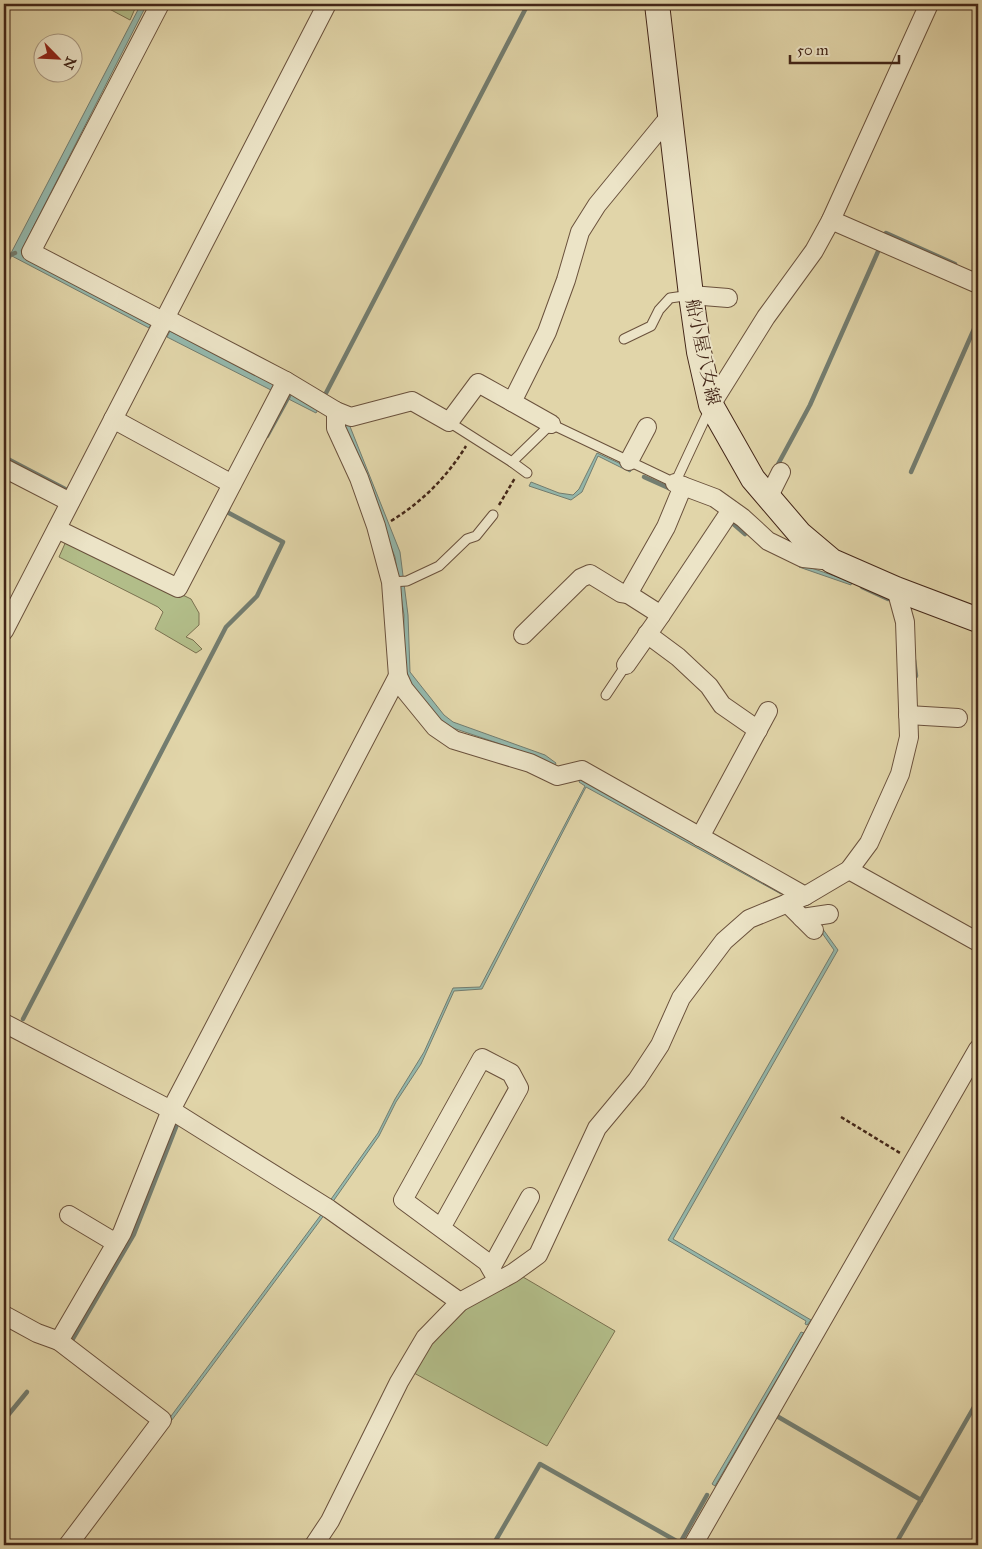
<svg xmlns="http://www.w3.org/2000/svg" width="982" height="1549" font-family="'IM FELL Great Primer','Noto Serif JP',serif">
<rect width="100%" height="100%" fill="#e1d5a9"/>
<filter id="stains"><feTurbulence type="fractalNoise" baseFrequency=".004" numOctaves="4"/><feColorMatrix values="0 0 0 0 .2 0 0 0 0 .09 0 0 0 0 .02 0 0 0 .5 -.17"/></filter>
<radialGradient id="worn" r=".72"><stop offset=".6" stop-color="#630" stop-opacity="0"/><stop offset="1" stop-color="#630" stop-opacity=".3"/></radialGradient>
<!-- green -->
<g fill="#b2bd89" stroke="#7a7150">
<polygon points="100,4 137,4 130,20"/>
<polygon points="67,539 191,599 199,613 199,625 186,637 193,640 202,649 196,653 155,629 163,612 158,607 59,557"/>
<polygon points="523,1277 615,1331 547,1446 414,1373 418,1361 455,1312"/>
</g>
<!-- water -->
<g fill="#94b8ac" stroke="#737d70">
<polygon points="141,4 147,4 21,251 24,255 152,322 149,328 10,255"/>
<polygon points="170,331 319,408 316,413 167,337"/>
<polygon points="344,422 349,424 400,552 408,615 410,672 444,715 453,722 545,755 556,763 554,767 530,754 450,727 442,722 406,677 403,660 404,615 395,557 345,429"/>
<polygon points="597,453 632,469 630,472 598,456 582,492 571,500 529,486 531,482 559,493 573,495 579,489"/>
<polygon points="800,564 852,582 851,585 799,567"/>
<polygon points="581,778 783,890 781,894 586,787 482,989 454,991 421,1064 396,1102 379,1136 332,1203 329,1202 378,1133 395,1099 424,1052 453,988 480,987 585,786 579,782"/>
<polygon points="817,921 838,950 673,1239 811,1320 807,1325 805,1324 806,1321 668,1240 834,950 815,923"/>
<polygon points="323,1212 325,1214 79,1545 75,1545"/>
<polygon points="801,1332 804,1333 715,1486 712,1484"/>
</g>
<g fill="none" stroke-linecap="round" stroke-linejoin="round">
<!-- stream -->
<g stroke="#737d70" stroke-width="4.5">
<polyline points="883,239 886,233 955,264"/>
<polyline points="4,267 10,255 15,253"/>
<polyline points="326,393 528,4"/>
<polyline points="267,436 289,396"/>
<polyline points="4,457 67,490"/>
<polyline points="776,468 810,405 880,247"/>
<polyline points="911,472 978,320"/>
<polyline points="644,477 673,490"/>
<polyline points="730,521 745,534"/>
<polyline points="862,587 888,599"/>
<polyline points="4,646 10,634"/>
<polyline points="914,660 916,676"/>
<polyline points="23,1019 226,627 257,596 283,542 227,512 228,509"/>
<polyline points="71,1342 134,1234 178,1122 181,1124"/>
<polyline points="775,1415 921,1500"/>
<polyline points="4,1420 27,1392"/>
<polyline points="493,1545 540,1464 680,1543 707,1495"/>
<polyline points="895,1545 978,1400"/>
</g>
<!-- service casing -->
<g stroke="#6a513c" stroke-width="11">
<g id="service">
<polyline points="624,339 651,326 659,310 670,298 691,295"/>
<polyline points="449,422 512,462 551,424 675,483 710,408"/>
<polyline points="512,462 527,473"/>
<polyline points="391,582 407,581 439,566 467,539 476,536 493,515"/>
<polyline points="606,695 626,665"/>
</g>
</g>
<!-- minor casing -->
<g stroke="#6a513c" stroke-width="20">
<g id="minor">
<polyline points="160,4 31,252 163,321"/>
<polyline points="831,220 978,284"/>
<polyline points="691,295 728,298"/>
<polyline points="165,318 286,381 336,411 351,417 412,401 449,422 478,383 512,402 547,332 566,280 580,232 597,205 670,116"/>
<polyline points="512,402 551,424"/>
<polyline points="711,405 766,317 814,251 831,220 929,4"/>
<polyline points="336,411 336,428 359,478 376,526 391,582 398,676 404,689 435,727 454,740 530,763 557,776 582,770 805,896"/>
<polyline points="113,419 232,484"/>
<polyline points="629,461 647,427"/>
<polyline points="4,468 70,502"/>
<polyline points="675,483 715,498 743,518 768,541 803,558 832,561"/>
<polyline points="768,498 781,472"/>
<polyline points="57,529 178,588 286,381"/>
<polyline points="661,615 731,510"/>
<polyline points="4,631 327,4"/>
<polyline points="647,634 678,657 709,686 722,705 758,730"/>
<polyline points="523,635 581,578 590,574 621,593 628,594 666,527 683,486"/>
<polyline points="626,665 661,615 628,594"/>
<polyline points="908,715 958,718"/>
<polyline points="700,837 768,711"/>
<polyline points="849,870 978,942"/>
<polyline points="787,903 814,930"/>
<polyline points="802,918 829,914"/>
<polyline points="4,1023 171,1110 329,1209 460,1302"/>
<polyline points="69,1215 116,1243"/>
<polyline points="441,1228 519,1088 511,1073 482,1058 403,1200 487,1262 498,1281"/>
<polyline points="491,1268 530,1197"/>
<polyline points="4,1315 37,1333 59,1341"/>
<polyline points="68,1545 162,1420 59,1341 122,1233 171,1110 398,676"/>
<polyline points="314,1545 330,1521 399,1382 425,1338 460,1302 513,1273 538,1255 597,1128 637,1080 660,1045 681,998 724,941 749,919 805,896 849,870 869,843 900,774 909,737 905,622 896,589"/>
<polyline points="693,1545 978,1049"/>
</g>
</g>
<!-- secondary casing -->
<g stroke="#422517" stroke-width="26">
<polyline id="secondary" points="657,4 691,295 699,352 711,405 753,479 800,534 832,561 896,589 978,620"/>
</g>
<!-- path -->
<g stroke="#422517" stroke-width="2.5" stroke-dasharray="4 2.5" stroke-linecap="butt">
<polyline points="499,505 515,478"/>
<path d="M391 521C422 502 447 477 466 446"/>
<polyline points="841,1117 900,1153"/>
</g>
<!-- service -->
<use href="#service" stroke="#ece4c7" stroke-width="9"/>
<!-- minor -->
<use href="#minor" stroke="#ece4c7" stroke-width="18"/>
<!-- secondary -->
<use href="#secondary" stroke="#ece4c7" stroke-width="24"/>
</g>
<g text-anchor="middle" stroke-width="4" stroke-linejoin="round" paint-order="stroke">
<!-- street labels -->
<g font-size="18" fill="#422517" stroke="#ece4c7">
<text transform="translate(703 352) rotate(78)" y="6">船小屋八女線</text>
</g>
</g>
<!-- margin -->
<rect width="982" height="1549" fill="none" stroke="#e1d5a9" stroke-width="20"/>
<rect x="5" y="5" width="972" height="1539" fill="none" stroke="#422517" stroke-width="2.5"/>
<rect x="10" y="10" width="962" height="1529" fill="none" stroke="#422517"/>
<!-- north arrow -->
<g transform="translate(58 58) rotate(114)"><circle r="24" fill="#ece4c7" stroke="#a89881"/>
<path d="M0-4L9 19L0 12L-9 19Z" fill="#8f2418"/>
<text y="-8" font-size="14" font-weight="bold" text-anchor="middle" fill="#422517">N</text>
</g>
<!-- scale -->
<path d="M790 55v8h109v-8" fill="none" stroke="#422517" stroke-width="2.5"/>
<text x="797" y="55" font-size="15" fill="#422517" stroke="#ece4c7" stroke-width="4" paint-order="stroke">50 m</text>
<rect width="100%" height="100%" filter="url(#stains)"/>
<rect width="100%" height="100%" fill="url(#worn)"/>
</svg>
